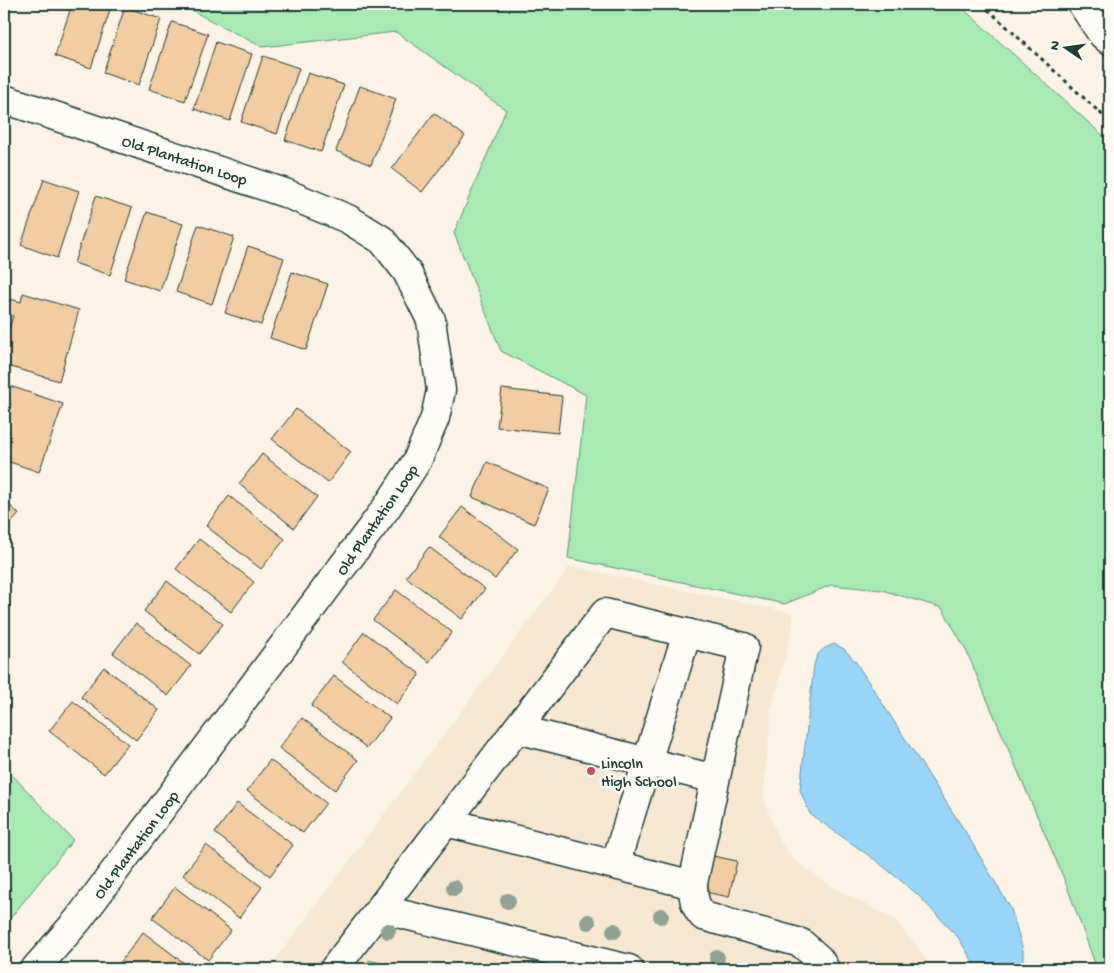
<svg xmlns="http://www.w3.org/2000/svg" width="1114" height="973" font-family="'Gochi Hand',sans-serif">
<rect width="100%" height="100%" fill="#fbf3e6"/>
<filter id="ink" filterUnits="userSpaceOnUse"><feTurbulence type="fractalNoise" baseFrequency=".02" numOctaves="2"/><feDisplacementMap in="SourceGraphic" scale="10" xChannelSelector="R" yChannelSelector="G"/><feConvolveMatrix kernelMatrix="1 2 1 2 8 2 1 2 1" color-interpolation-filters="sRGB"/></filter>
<g filter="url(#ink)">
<!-- built -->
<polygon fill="#f8e8d2" points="570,566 793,613 793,626 771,712 764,795 768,812 780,841 796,862 830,885 896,920 934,969 268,969"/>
<!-- green -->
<g fill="#a7eab4" stroke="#639474">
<polygon points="179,4 958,4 1110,142 1110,969 1097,969 1065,881 965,648 942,608 882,590 831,585 785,604 568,558 586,395 501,351 454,233 506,110 396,32 262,47"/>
<polygon points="4,766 73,840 4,926"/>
<polygon points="369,960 405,969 367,969"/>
</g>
<!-- water -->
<path fill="#99d6fa" stroke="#6899ab" d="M834 644 844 649 855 661 966 833 1011 909 1023 950V969H977L958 937 917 894 878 862 810 814 800 790 814 665C817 652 822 649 834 644Z"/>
<!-- building -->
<g fill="#f2cda2" stroke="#1f3d34">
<polygon points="72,4 112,4 91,68 55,56"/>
<polygon points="125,7 161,19 139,85 103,73"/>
<polygon points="172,22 208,34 185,101 149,89"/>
<polygon points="216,42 252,54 230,121 194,109"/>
<polygon points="263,56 299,68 277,134 241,122"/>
<polygon points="308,73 344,85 321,152 285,140"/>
<polygon points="360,86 396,99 371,165 336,151"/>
<polygon points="434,113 465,136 422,192 392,169"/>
<polygon points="44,179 79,191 57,258 21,245"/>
<polygon points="96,196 132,208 110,275 74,263"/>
<polygon points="147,212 183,224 160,291 124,279"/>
<polygon points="198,225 234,237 212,304 176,292"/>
<polygon points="248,246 284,258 261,325 225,313"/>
<polygon points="292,272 328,284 306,350 270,338"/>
<polygon points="23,293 79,310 59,381 4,365 4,338 6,338 13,316 6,313 10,299 21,302"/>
<polygon points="4,384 63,404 39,472 4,460"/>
<polygon points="502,389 562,396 558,433 497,427"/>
<polygon points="296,409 351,452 328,483 272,439"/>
<polygon points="262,454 317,497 294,528 239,484"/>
<polygon points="487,462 549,489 534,524 472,497"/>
<polygon points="229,496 285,539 261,569 206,526"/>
<polygon points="4,500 19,514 4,531"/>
<polygon points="462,507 518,549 495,579 439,537"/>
<polygon points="199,539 254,582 231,612 176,569"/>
<polygon points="429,547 485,589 462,619 406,577"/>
<polygon points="167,581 223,624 199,654 144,611"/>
<polygon points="396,590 452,632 429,662 373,620"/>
<polygon points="136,623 191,666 168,696 113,653"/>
<polygon points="364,632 420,674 397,704 342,662"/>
<polygon points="104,667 159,710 136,740 81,697"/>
<polygon points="334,676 390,718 367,748 311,706"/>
<polygon points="73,701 128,744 104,774 49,731"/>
<polygon points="302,718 358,760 335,790 279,748"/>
<polygon points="270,760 326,803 303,833 247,791"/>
<polygon points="237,803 293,845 270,876 215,833"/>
<polygon points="206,845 262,887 239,918 183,875"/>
<polygon points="713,856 737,861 729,897 705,892"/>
<polygon points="175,887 231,930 208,960 152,918"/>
<polygon points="143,932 192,969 129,969 120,963"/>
</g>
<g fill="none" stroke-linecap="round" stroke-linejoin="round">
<!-- minor casing -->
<g stroke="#1f3d34" stroke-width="31">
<g id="minor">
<polyline points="1082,4 1102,34 1110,41"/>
<polyline points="4,99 285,193 348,219 382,240 407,272 431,320 441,390 435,418 417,461 387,507 78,920 35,969"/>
<polyline points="517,729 715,779"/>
<polyline points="446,822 693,885"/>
<polyline points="615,865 687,633"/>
<polyline points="380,909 629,969"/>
<path d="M334 969 605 613 744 647 693 883C693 896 694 906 703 916L801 943 819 959 825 969"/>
</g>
</g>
<!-- path -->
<polyline stroke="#1f3d34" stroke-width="3" stroke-dasharray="4 4" stroke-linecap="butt" points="982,4 1110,122"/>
<!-- minor -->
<use href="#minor" stroke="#fdfcf7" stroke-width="28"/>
</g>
<!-- trees -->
<g fill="#91a292">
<circle cx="454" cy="888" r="8"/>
<circle cx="508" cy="901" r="8"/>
<circle cx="661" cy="916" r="8"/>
<circle cx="588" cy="922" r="8"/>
<circle cx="388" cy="931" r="8"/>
<circle cx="614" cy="931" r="8"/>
<circle cx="717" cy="958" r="8"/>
</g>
</g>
<!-- markers -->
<circle fill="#d1495b" stroke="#fdfcf7" stroke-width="2" cx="591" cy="771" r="5"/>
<g text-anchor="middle" stroke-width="5" stroke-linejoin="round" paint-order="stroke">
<!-- street labels -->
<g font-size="16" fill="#1f3d34" stroke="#fdfcf7">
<text transform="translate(185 159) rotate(18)" y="6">Old Plantation Loop</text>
<text transform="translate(376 519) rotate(-55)" y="6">Old Plantation Loop</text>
<text transform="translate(135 844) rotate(-53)" y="6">Old Plantation Loop</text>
</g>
<!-- poi labels -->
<g font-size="16" fill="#1f3d34" stroke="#fdfcf7" text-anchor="start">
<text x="601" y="768">Lincoln<tspan x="601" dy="18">High School</tspan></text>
</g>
</g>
<!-- margin -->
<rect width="1114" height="973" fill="none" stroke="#fdfcf7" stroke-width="20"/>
<rect x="10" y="10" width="1094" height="953" fill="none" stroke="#1f3d34" stroke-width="2" filter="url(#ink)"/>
<!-- north arrow -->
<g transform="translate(1066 48) rotate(283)" stroke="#fdfcf7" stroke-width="4" paint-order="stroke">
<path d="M0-4L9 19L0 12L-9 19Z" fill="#1f3d34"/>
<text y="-8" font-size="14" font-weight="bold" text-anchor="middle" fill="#1f3d34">N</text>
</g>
</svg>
